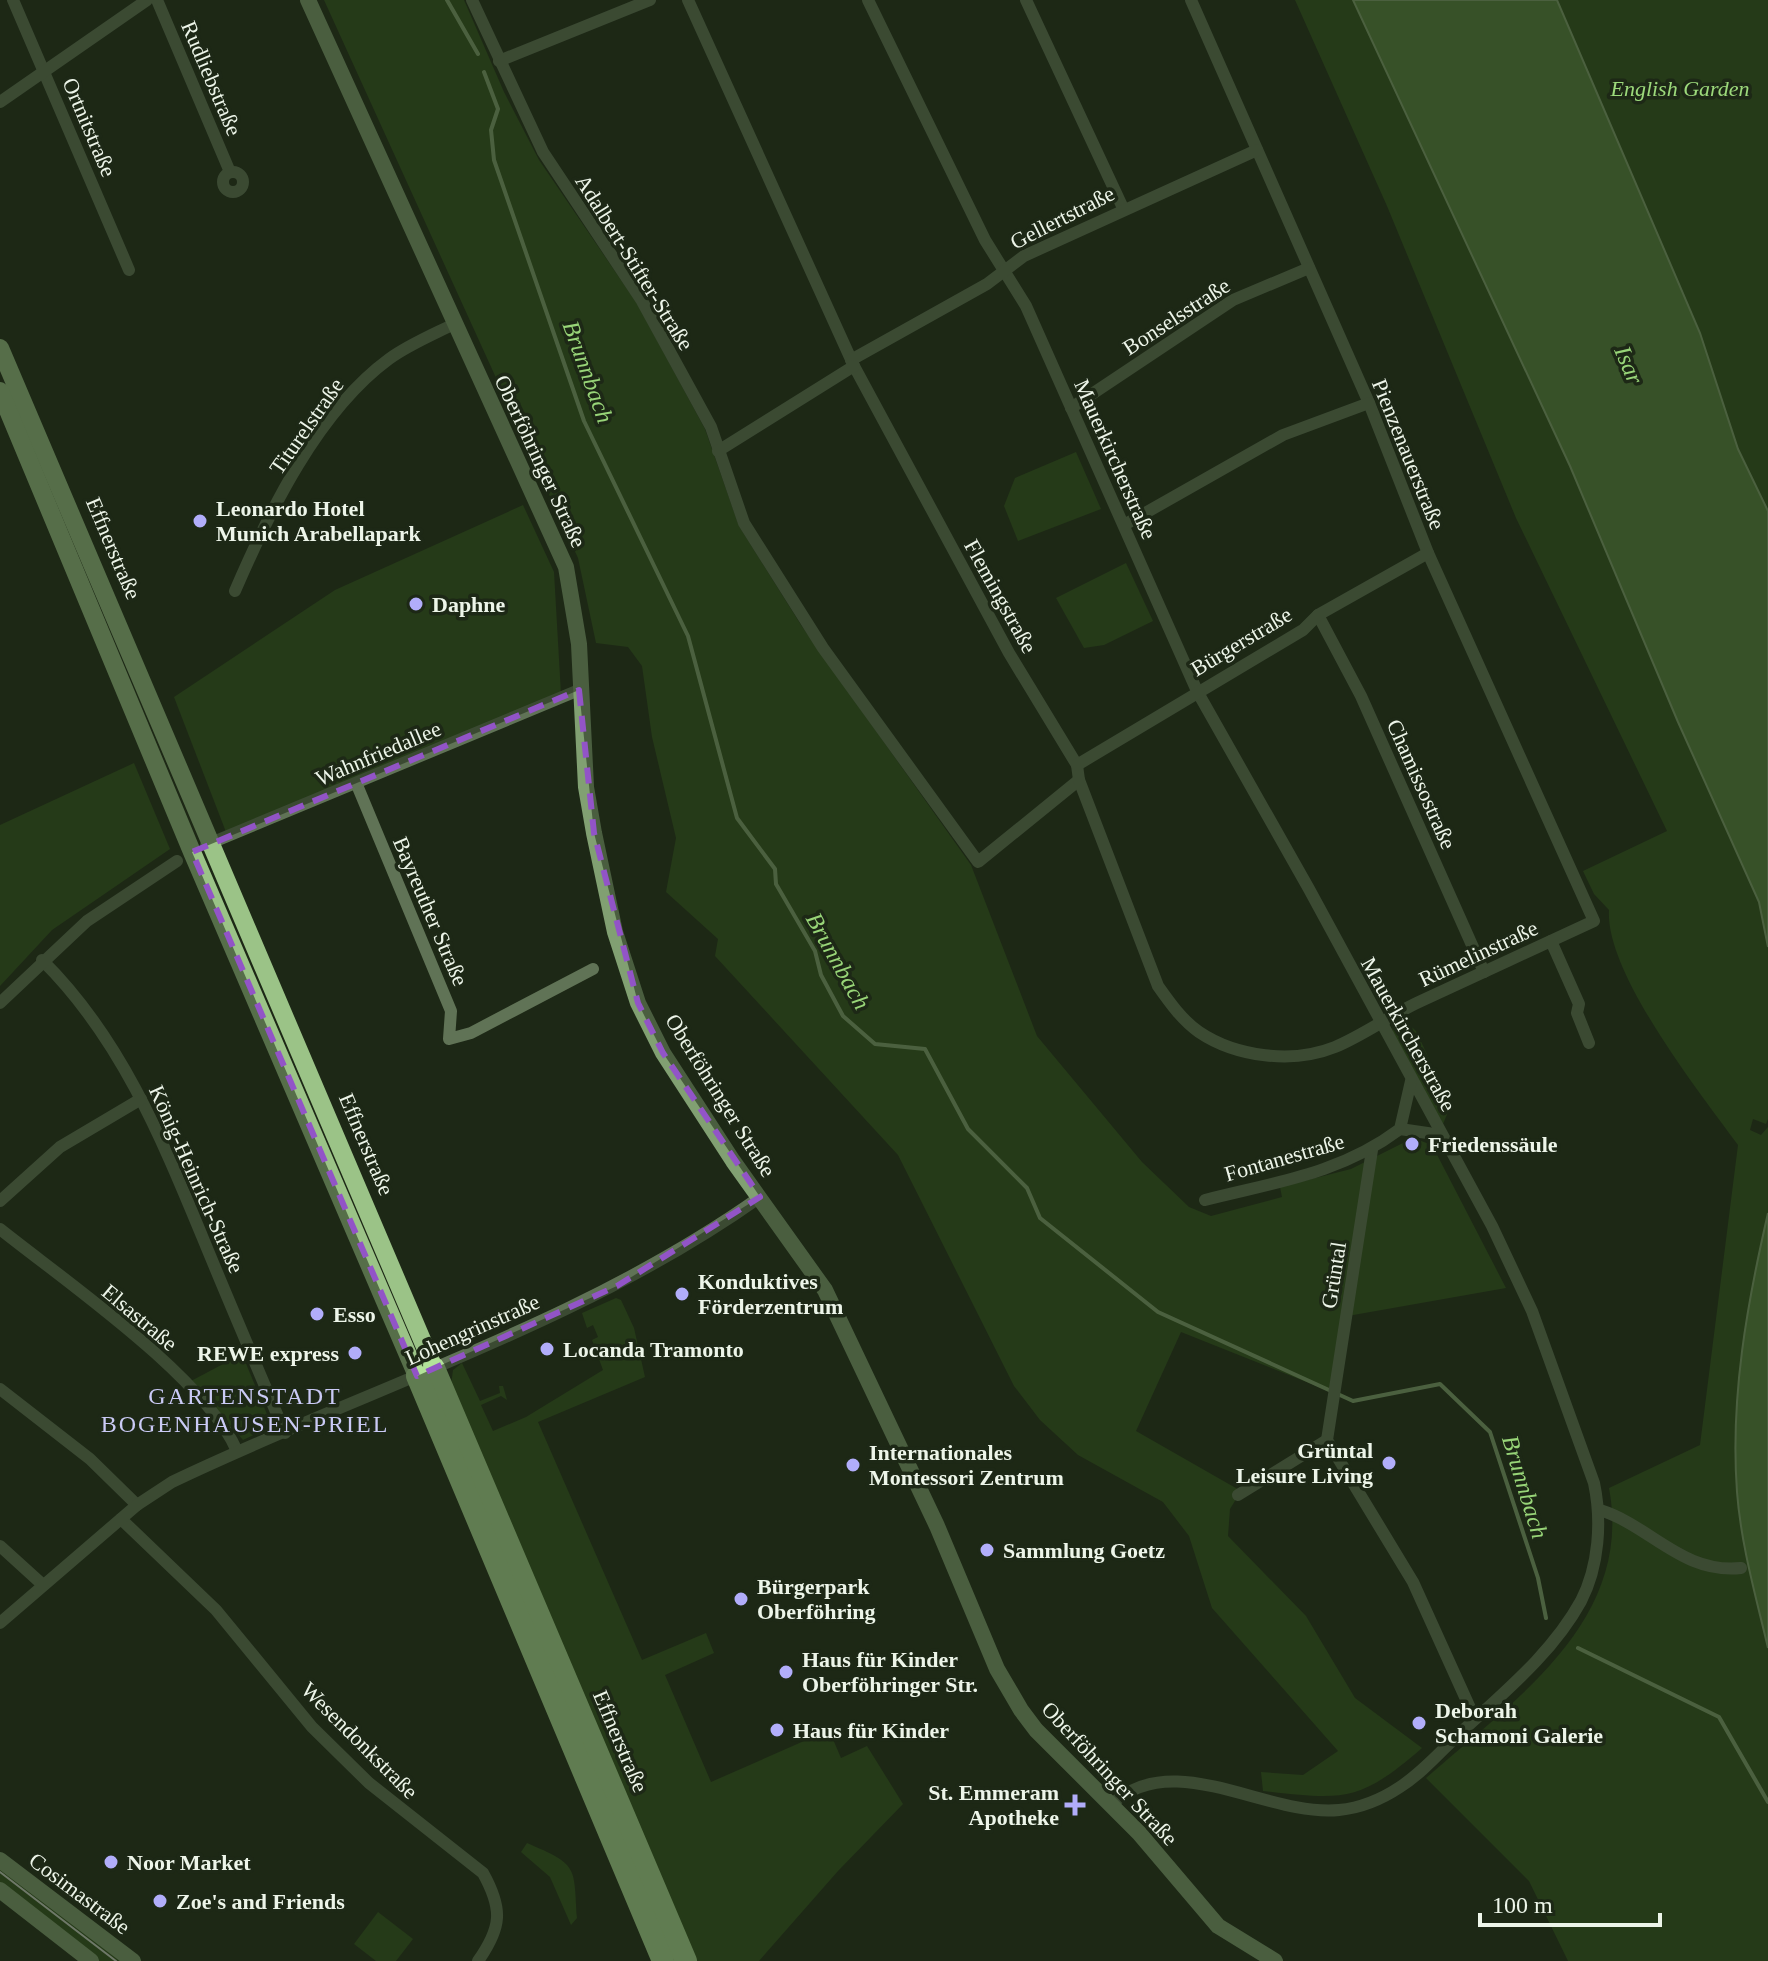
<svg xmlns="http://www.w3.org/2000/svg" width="1768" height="1961" font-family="Georgia,serif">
<rect width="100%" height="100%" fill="#1d2816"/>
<!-- green -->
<g fill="#2f501b">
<path d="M324 0H464L504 92 539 160 638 305 705 429 739 526 801 625 971 865 1037 1036 1142 1162 1189 1207 1211 1216 1282 1197 1280 1187 1351 1169 1413 1138 1432 1145 1506 1288 1342 1317 1329 1391 1181 1332 1136 1431 1241 1491 1230 1509 1228 1536 1306 1616 1355 1698 1422 1748C1359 1803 1343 1800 1263 1791L1261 1772 1303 1775 1338 1751 1212 1608 1189 1536 1163 1502 1078 1455 1040 1420 1014 1386 898 1155 715 956 718 939 666 892 676 838 652 737 642 666 628 647 596 643 578 558Z"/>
<path d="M1295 0H1353L1570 466 1678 722 1759 902 1768 947V1119L1766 1124 1753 1119 1750 1130 1761 1135 1768 1127V1213L1748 1310 1736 1405 1737 1494 1746 1553 1768 1648V1961H1568L1529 1881 1426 1778C1514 1700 1634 1621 1609 1488L1700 1445 1738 1145C1700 1093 1605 973 1609 910L1594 894 1583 871 1667 831 1516 518 1387 206Z"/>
<polygon points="1544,0 1768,0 1768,545"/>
<polygon points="1076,452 1101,509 1018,541 1004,506 1015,478"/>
<polygon points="523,505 554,572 561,694 226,832 174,697 335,590"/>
<polygon points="1126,563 1153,621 1104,645 1084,648 1056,598"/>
<polygon points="134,763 170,849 52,930 0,986 0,825"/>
<polygon points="1402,1018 1416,1031 1451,1105 1443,1124 1394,1041 1392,1024"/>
<polygon points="616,1298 621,1300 634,1328 645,1377 538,1422 642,1660 706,1633 714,1653 665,1675 711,1782 829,1730 841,1758 867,1746 903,1804 838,1871 759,1961 697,1961 451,1385 453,1370 462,1363 480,1401 500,1393 499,1386 503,1386 507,1400 501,1396 481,1405 493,1431 526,1417 603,1370 592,1340 598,1337 593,1325 587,1328 582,1313"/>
<polygon points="242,1354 269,1419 266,1429 243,1440 191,1381"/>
<path d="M527 1843C578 1865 574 1865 577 1918L571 1925 550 1877 521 1852Z"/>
<polygon points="0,1864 125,1961 99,1961 0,1885"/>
<polygon points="378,1912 413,1939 396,1961 376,1961 354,1944"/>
</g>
<!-- water -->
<g fill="#57833e" stroke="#84a571" stroke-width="2">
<polygon points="1353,0 1557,0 1700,333 1738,449 1768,511 1768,947 1759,902 1678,722 1570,466"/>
<path d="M1768 1213V1648C1756 1597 1741 1545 1737 1492 1730 1398 1747 1304 1768 1213Z"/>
</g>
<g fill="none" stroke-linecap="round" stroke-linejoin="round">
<!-- stream -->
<g stroke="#84a571" stroke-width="4">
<polyline points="447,0 478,54"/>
<polyline points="484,72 498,109 491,130 494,160 584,421 688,636 737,818 775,869 776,884 815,951 821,975 843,1016 875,1044 925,1049 968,1129 1027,1188 1040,1218 1158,1312 1353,1401 1440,1384 1490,1432 1538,1578 1546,1618"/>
<polyline points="1578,1648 1719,1717 1768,1802"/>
</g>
<!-- street -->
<g stroke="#607356" stroke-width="12">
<polyline points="13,0 129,270"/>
<polyline points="157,0 230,172"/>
<polyline points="472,0 543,152 642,301 711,427 744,523 823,648 978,862 1079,780"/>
<path d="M688 0 854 366 1009 653 1077 765 1079 780 1158 986C1170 1003 1182 1020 1199 1032 1236 1057 1293 1064 1335 1047 1364 1035 1392 1014 1421 1001 1479 974 1536 948 1594 921L1428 553 1369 403 1191 0"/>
<path d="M868 0 985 240 1026 306 1197 691 1309 889 1492 1226 1532 1311 1594 1483C1602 1521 1599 1566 1581 1601 1552 1654 1502 1694 1459 1734 1440 1752 1422 1773 1400 1787 1382 1799 1360 1808 1339 1810 1266 1817 1174 1747 1112 1804"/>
<polyline points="1026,0 1123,208"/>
<polyline points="499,61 650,0"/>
<polyline points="0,102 147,0"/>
<circle cx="233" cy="182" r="10"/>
<polyline points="851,360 987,284 1024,256 1257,150"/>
<polyline points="1071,408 1233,300 1309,268"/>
<polyline points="718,451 854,366"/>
<polyline points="1124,525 1283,435 1369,403"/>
<path d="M235 591C269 512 318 411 389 359 408 345 432 335 454 324"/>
<polyline points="1318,615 1361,696 1484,972"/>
<polyline points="1077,765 1303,630 1318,615 1428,553"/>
<polyline points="357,785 451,1011 449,1039 471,1033 593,969"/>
<polyline points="206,845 579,690"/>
<polyline points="1551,941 1579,1004 1577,1013 1589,1043"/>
<path d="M42 960C120 1037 161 1137 202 1236 229 1302 257 1367 285 1433"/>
<polyline points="0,1003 87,921 177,861"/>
<polyline points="1400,1129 1441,1135"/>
<polyline points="1372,1150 1327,1440 1413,1582 1475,1719"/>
<path d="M1205 1200C1276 1182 1340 1174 1400 1129L1411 1081"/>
<polyline points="0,1201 60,1147 141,1099"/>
<path d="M0 1229C65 1281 205 1377 237 1451"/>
<polyline points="0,1389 90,1459 137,1505"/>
<polyline points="1238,1495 1327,1440"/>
<path d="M1600 1510C1651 1526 1682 1574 1741 1568"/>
<path d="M121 1519 216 1610 312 1727 369 1783 483 1873C503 1909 502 1927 478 1961"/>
<polyline points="0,1546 43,1585"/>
<path d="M0 1623 137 1505 172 1482C368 1388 581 1324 760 1197"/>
</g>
<!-- secondary -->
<g stroke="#81a072" stroke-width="16">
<polyline points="308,0 566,567 579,644 586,787 594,833 615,932 638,1003 663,1053 733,1161 825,1290 937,1526 997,1669 1021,1710 1036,1730 1139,1833 1218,1926 1275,1961"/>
<polyline points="0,1860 133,1961"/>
<polyline points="0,1890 91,1961"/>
</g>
<!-- primary -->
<g stroke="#9bc387" stroke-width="18">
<polyline points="0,348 434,1368"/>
<polyline points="0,391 192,852 417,1376"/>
</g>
<!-- highway -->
<g stroke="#b2e299" stroke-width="22">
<polyline points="434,1368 686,1961"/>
<polyline points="417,1376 663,1961"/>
</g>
<!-- tram -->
<polyline stroke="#d0d9cc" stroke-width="2" points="0,1872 116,1961"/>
</g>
<!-- marked area -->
<path d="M0 0H1768V1961H0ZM579 690 594 833 638 1003 663 1053 760 1197 617 1286 417 1376 192 852Z" fill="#1d2816" fill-opacity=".55" fill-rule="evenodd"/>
<path fill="none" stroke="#9254c7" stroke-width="6" stroke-dasharray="16 10" stroke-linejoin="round" d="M579 690 594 833 638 1003 663 1053 760 1197 617 1286 417 1376 192 852Z"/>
<!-- markers -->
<g fill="#b1adfa" stroke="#1d2816" stroke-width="3">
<circle cx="200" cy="521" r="8"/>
<circle cx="416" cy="604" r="8"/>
<circle cx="1412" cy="1144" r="8"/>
<circle cx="682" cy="1294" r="8"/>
<circle cx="317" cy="1314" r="8"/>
<circle cx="547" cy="1349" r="8"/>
<circle cx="355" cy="1353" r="8"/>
<circle cx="1389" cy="1463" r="8"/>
<circle cx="853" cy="1465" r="8"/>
<circle cx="987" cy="1550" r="8"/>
<circle cx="741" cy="1599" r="8"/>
<circle cx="786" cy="1672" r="8"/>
<circle cx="1419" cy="1723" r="8"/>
<circle cx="777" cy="1730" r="8"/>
<path d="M1071 1793h8v8h8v8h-8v8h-8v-8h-8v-8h8z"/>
<circle cx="111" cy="1862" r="8"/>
<circle cx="160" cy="1901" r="8"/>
</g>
<g text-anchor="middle" stroke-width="7" stroke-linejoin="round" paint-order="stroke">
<!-- street labels -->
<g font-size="22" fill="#edf5e9" stroke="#1d2816">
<text transform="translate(212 78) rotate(67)" y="8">Rudliebstraße</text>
<text transform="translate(90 127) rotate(67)" y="8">Ortnitstraße</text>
<text transform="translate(1062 217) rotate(-27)" y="8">Gellertstraße</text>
<text transform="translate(635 262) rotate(58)" y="8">Adalbert-Stifter-Straße</text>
<text transform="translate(1176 316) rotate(-33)" y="8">Bonselsstraße</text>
<text transform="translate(306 426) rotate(-55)" y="8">Titurelstraße</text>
<text transform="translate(1409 454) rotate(68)" y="8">Pienzenauerstraße</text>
<text transform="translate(1116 459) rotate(66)" y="8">Mauerkircherstraße</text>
<text transform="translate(541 461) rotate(65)" y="8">Oberföhringer Straße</text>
<text transform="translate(114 548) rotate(67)" y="8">Effnerstraße</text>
<text transform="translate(1001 596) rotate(61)" y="8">Flemingstraße</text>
<text transform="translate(1241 641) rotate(-31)" y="8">Bürgerstraße</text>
<text transform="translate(378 753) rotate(-23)" y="8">Wahnfriedallee</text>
<text transform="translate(1422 784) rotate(66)" y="8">Chamissostraße</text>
<text transform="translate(431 911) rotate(67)" y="8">Bayreuther Straße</text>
<text transform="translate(1478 953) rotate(-25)" y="8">Rümelinstraße</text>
<text transform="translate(1409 1034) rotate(61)" y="8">Mauerkircherstraße</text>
<text transform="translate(721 1095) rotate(58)" y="8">Oberföhringer Straße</text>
<text transform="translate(367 1144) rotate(67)" y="8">Effnerstraße</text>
<text transform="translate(1284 1157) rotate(-16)" y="8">Fontanestraße</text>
<text transform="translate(197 1179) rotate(66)" y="8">König-Heinrich-Straße</text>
<text transform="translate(1333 1275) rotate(-81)" y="8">Grüntal</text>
<text transform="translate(140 1317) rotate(40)" y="8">Elsastraße</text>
<text transform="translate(472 1329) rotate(-24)" y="8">Lohengrinstraße</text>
<text transform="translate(360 1740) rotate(45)" y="8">Wesendonkstraße</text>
<text transform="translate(621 1741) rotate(67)" y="8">Effnerstraße</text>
<text transform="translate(1110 1773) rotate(47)" y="8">Oberföhringer Straße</text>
<text transform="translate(80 1893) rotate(37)" y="8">Cosimastraße</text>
</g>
<!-- park labels -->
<g font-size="22" font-style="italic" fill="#9cd97b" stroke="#1d2816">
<text x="1680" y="96">English Garden</text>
</g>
<!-- poi labels -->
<g font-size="22" font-weight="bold" fill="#edf5e9" stroke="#1d2816" text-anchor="start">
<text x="216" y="516">Leonardo Hotel<tspan x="216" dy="25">Munich Arabellapark</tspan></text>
<text x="432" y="612">Daphne</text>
<text x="1428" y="1152">Friedenssäule</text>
<text x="698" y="1289">Konduktives<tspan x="698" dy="25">Förderzentrum</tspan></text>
<text x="333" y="1322">Esso</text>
<text x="563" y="1357">Locanda Tramonto</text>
<text x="339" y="1361" text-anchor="end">REWE express</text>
<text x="1373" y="1458" text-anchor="end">Grüntal<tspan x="1373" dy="25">Leisure Living</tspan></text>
<text x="869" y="1460">Internationales<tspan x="869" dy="25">Montessori Zentrum</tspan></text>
<text x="1003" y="1558">Sammlung Goetz</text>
<text x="757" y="1594">Bürgerpark<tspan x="757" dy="25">Oberföhring</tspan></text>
<text x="802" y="1667">Haus für Kinder<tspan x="802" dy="25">Oberföhringer Str.</tspan></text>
<text x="1435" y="1718">Deborah<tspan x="1435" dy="25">Schamoni Galerie</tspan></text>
<text x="793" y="1738">Haus für Kinder</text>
<text x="1059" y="1800" text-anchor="end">St. Emmeram<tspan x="1059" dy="25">Apotheke</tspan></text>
<text x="127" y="1870">Noor Market</text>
<text x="176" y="1909">Zoe's and Friends</text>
</g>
<!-- water labels -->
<g font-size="24" font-style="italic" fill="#98d578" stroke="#1d2816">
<text transform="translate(1629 365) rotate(67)" y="8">Isar</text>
<text transform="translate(588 372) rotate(70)" y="8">Brunnbach</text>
<text transform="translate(838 961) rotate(61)" y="8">Brunnbach</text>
<text transform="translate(1525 1487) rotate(73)" y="8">Brunnbach</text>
</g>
<!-- neighbourhood labels -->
<g font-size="24" letter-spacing="2" fill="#cacaf5" stroke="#1d2816">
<text x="245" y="1404">GARTENSTADT<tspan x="245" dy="28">BOGENHAUSEN-PRIEL</tspan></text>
</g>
</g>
<!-- scale -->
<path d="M1480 1913v12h180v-12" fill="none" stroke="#edf5e9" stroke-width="4"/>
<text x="1492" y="1913" font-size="24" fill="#edf5e9" stroke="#1d2816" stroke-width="6" paint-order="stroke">100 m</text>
</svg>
